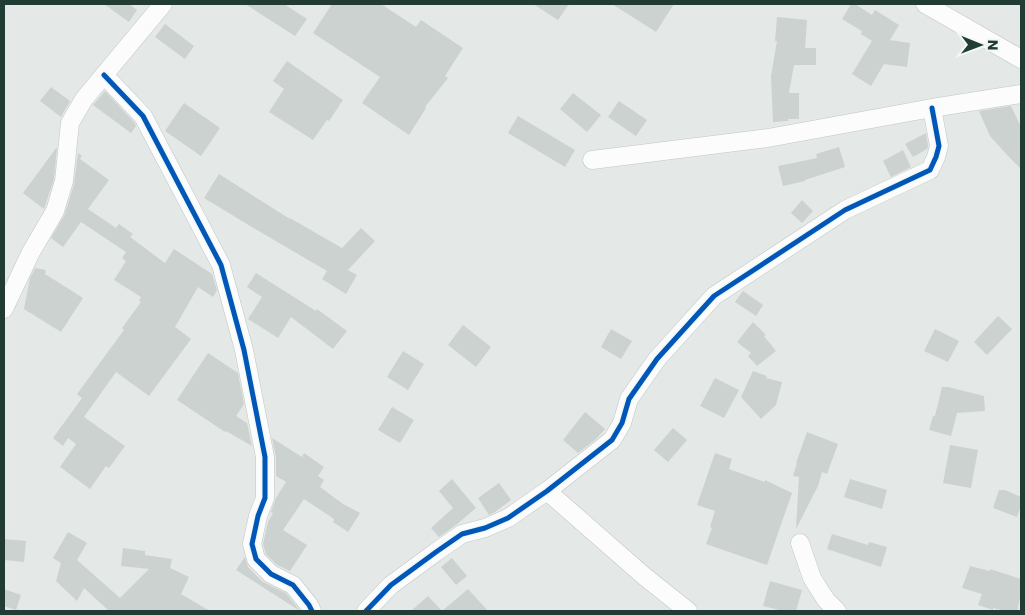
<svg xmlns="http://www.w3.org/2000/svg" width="1025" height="615" font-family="Poppins,sans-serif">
<rect width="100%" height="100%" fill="#e4e9e7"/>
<!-- building -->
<g fill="#ccd2cf">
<polygon points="104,4 129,4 137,10 129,22"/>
<polygon points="245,4 284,4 307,19 295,36"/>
<polygon points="332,4 381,4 416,27 421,20 463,48 445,76 448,78 425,107 426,108 409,135 362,103 380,77 313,33"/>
<polygon points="533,4 569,4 558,20"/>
<polygon points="612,4 674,4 656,32"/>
<polygon points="851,4 855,4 872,15 875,10 899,25 890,40 910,43 907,67 884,64 871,86 852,74 872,41 861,34 862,31 842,19"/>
<polygon points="777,17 807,20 805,48 816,48 816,65 794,65 789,93 799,93 799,119 788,119 788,121 773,122 771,76 777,41 775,41"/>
<polygon points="165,24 194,46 185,59 155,37"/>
<polygon points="287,61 343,100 329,121 327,120 313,140 269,112 284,89 273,81"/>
<polygon points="51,87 70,101 61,117 40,101"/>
<polygon points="105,91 134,122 136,126 131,133 93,105"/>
<polygon points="573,93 601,115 587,132 560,109"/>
<polygon points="619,101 647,120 636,136 608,117"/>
<polygon points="184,103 220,128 201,156 165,131"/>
<polygon points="1011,106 1021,127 1021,169 1009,157 990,136 979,111"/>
<polygon points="518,116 575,150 565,167 508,133"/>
<polygon points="926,133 928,146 927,149 913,157 905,144"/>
<polygon points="57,147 54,179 44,209 23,193"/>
<polygon points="839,147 845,167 805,180 805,181 783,186 778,166 817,158 816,154"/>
<polygon points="903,150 911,167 891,177 883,161"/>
<polygon points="78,153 82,156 80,159 109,180 88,209 116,228 119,224 133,234 130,237 165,263 174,249 212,274 217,290 213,297 198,287 175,327 191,339 149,396 116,372 84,417 125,446 109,468 106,466 90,489 60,467 76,444 68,438 63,446 53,438 82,398 77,394 124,330 122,328 141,302 139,301 141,297 114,280 126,261 122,258 126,252 81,222 63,247 51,238 65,214 74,184"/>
<polygon points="219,174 290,219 290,218 342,248 361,228 375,241 348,270 357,275 346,294 322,279 327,271 257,230 204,198"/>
<polygon points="802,200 813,211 802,223 791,213"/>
<polygon points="35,268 46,270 45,274 83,298 61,332 24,309 30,278"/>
<polygon points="256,273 316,311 317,309 347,331 333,349 291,317 278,338 248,319 262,297 247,287"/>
<polygon points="743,291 763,305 756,316 735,302"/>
<polygon points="998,316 1012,329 987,355 974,342"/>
<polygon points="753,322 766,335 764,336 776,351 757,366 748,356 751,353 737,342"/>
<polygon points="463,325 491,347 476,367 448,345"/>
<polygon points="611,329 632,341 621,359 601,347"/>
<polygon points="935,329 959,341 948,362 924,351"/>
<polygon points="403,351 424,364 408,390 387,377"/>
<polygon points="208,353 238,373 244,404 236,416 247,423 252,446 226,431 225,432 177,400"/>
<polygon points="753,371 767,376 766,378 782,382 776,405 761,419 741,397"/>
<polygon points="715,378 739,390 724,418 700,406"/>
<polygon points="942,387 948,387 984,396 985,411 957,413 951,436 929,430 933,416 935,416"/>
<polygon points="392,407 414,420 400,443 378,430"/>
<polygon points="585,412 605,429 596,439 578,453 563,440"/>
<polygon points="673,428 687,440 668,462 654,450"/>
<polygon points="807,432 838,444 827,474 822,472 818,486 796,529 799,477 793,476 797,463 796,463"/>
<polygon points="272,438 302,457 304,453 324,467 318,476 324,480 320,487 343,504 360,513 348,532 333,522 334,519 304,499 283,530 307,545 290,571 277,565 266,554 263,544 268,522 273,513 271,512 276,498 286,482 276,476 276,457"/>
<polygon points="950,445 978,450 971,488 943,483"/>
<polygon points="715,453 732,459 729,469 765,482 765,480 792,493 767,565 706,544 712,528 710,527 715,511 697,505"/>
<polygon points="452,479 476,508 456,525 439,537 431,528 453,508 439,491"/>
<polygon points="850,479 887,490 882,509 844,497"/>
<polygon points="499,483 511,500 495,512 489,515 478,498"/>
<polygon points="999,490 1005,490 1021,497 1021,505 1017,517 993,508"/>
<polygon points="68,532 87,543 77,560 120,598 149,569 121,566 123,548 145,551 145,555 172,559 170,568 189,577 181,594 210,611 107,611 108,610 84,588 77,601 56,581 61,563 53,558"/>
<polygon points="832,534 868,545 869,542 887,547 881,567 827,549"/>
<polygon points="4,539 26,541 24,562 4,560"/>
<polygon points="245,557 248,567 263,582 286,593 300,611 236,570"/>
<polygon points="452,558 467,576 456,585 441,567"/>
<polygon points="970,566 990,571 990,569 1021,579 1021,594 1017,611 1005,611 993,608 993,610 978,605 982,594 962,588"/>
<polygon points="770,581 802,590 796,611 783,611 763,606"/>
<polygon points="4,589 21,595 16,610 4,606"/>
<polygon points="468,589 488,611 411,611 428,596 442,611"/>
</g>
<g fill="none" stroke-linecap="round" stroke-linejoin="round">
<!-- minor casing -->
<g stroke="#c1c6c4" stroke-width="19">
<g id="minor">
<polyline points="925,4 1021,59"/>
<polyline points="104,75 143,116 221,265 244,350 265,457 265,498 258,516 252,544 256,559 271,574 293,585 309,605 312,611"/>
<polyline points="592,160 768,138 932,108 1021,94"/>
<polyline points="4,309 31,252 55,211 64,181 70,123 84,99 163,4"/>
<polyline points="547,491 644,576 688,611"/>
<polyline points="800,543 812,578 826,600 837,611"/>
<polyline points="366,611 391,585 436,552 462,534 485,528 508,518 547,491 612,440 622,423 629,399 657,359 714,296 845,210 930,170 936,157 939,146 932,108"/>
</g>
</g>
<!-- minor -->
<use href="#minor" stroke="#fbfcfb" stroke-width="18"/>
<!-- cycleway casing -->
<g stroke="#f1f8f5" stroke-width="8">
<g id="cycleway">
<polyline points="104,75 143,116 221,265 244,350 265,457 265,498 258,516 252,544 256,559 271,574 293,585 309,605 312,611"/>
<polyline points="366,611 391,585 436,552 462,534 485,528 508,518 547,491 612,440 622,423 629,399 657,359 714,296 845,210 930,170 936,157 939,146 932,108"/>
</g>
</g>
<!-- cycleway -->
<use href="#cycleway" stroke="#0057b8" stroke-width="5"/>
</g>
<!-- border -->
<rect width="1025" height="615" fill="none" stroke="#213c34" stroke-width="10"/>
<!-- north arrow -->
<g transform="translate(980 45) rotate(91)" stroke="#f1f8f5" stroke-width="4" paint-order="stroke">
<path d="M0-4L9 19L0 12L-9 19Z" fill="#213c34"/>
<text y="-8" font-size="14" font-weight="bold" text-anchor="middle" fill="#213c34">N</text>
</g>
</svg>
